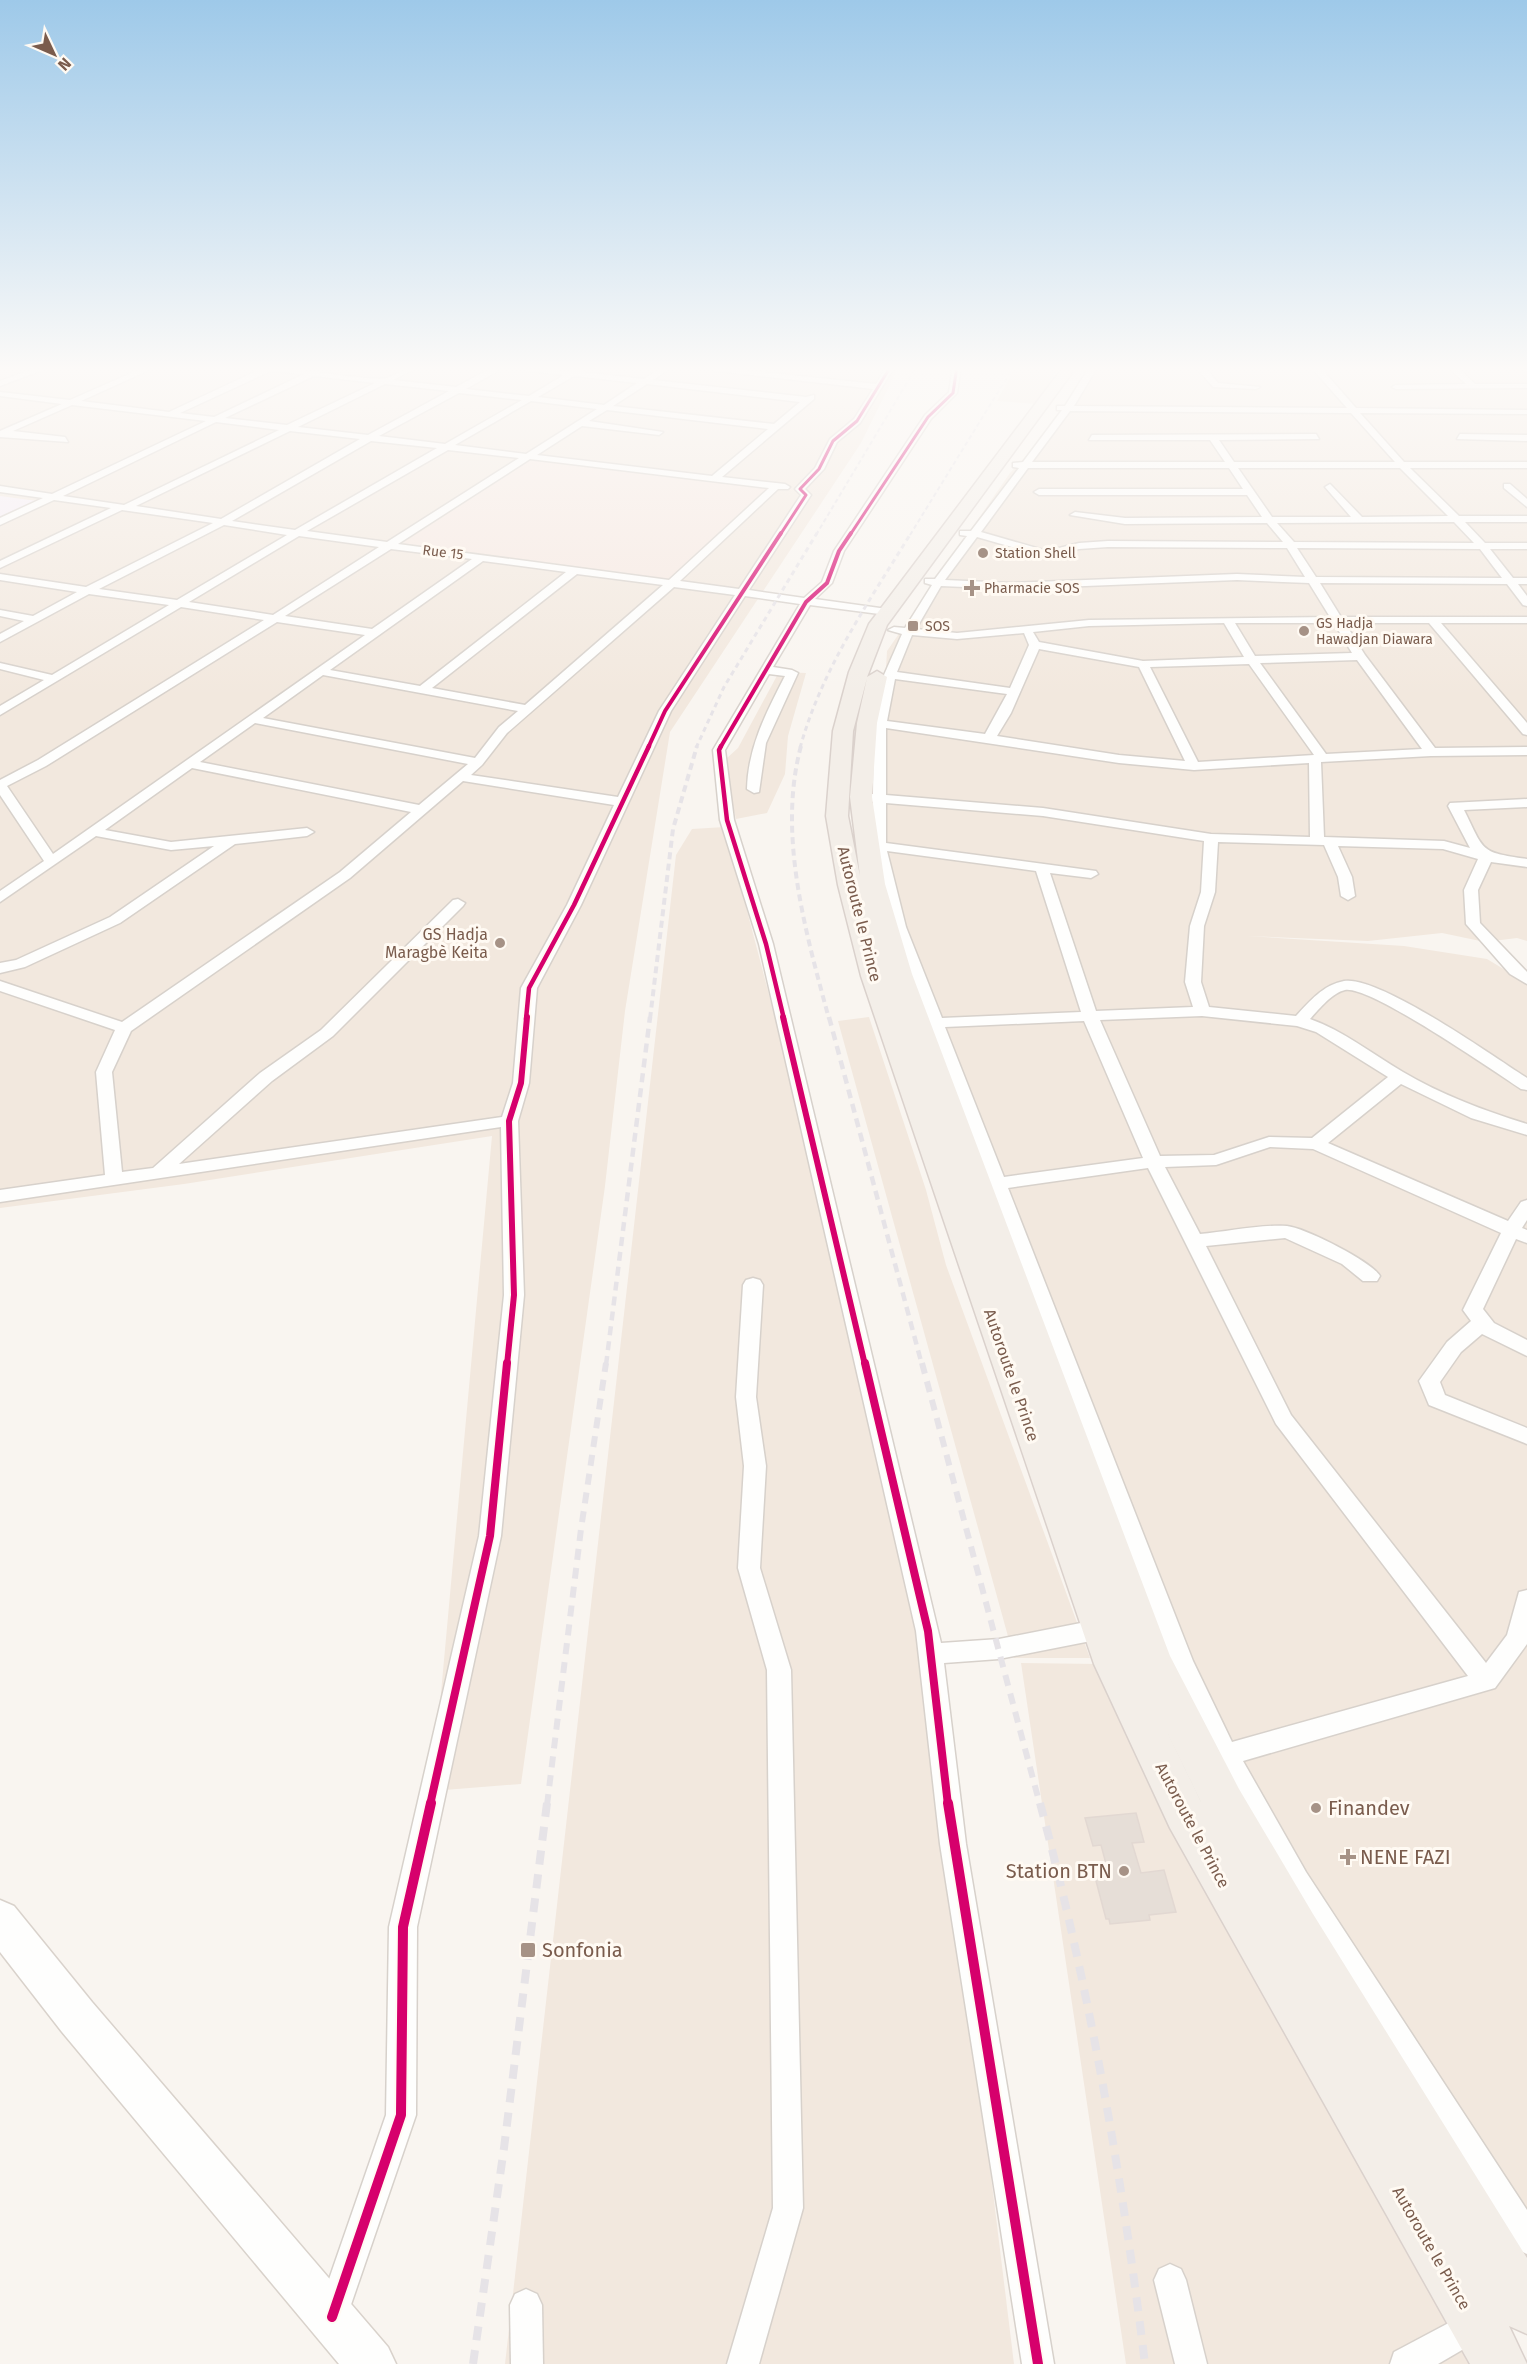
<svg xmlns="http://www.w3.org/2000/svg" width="1527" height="2364" font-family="'Fira Sans',sans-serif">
<rect width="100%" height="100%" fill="#f9f5f0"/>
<!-- residential -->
<g fill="#f2e8de">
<polygon points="0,366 899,366 861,443 670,732 625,1011 605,1186 521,1784 432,1791 492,1136 184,1184 0,1208"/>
<polygon points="1016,366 1059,366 1037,404 997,401"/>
<polygon points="1089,366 1527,366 1527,941 1517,938 1485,942 1442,933 1368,941 1247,936 1404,946 1487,959 1527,983 1527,2261 1153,1602 953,1063 876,840 887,651 1010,473 1050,431"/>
<polygon points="779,672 806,673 788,736 785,774 767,813 736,819 724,769 727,758 738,748"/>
<polygon points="725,827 914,1547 1014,2364 505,2364 676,855 692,829"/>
<polygon points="869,1017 926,1190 946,1265 1090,1658 1014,1658 838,1021"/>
<polygon points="1021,1663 1099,1664 1478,2364 1126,2364"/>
</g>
<!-- commercial -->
<polygon fill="#f6e8e1" points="531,460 673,478 770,489 671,579 403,543"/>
<!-- education -->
<polygon fill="#f6eef6" points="0,496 37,501 0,518"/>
<!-- building -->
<polygon fill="#e6ded7" stroke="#e2d8d2" stroke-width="1.5" points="1136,1813 1144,1842 1132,1843 1141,1873 1164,1870 1176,1912 1149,1915 1150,1920 1110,1924 1109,1919 1106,1919 1095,1877 1109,1875 1101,1845 1093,1846 1085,1818"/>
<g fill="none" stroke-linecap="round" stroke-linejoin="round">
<!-- minor casing -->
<g stroke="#d7d1cb" stroke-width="3">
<g id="minor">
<polygon points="41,366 53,366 0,386 0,381"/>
<path d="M147 366H158L81 401 169 412 261 369 248 366C293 366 336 377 380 379 393 379 405 366 420 366L393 380 456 387 495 366 571 371 580 366H590L581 372 644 379 664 366H674L653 380 806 397 814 395V399L722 477 785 484 790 487 788 489H778L680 581 739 589 801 495 795 489 815 468 830 439 854 419 873 389 674 366H704L876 384 887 366H895L860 423 837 442 824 469 805 489 811 495 749 590 804 598 822 582 834 551 925 415 949 392 953 366H961L957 393 931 419 844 551 832 583 815 599 887 609 892 612 887 615 810 605 773 667 792 670 798 673 766 743 759 792 754 793 747 789C748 747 766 713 785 676L769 674 725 750 734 820 773 944 941 1643 999 1639 1101 1619 1109 1622 1113 1629 1109 1636 1101 1639 999 1659 944 1663 966 1844 1054 2364H1022L940 1844 916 1631 759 944 720 820 713 750 800 604 745 596 671 711 581 905 537 988 529 1083 518 1121 524 1295 501 1536 417 1927 416 2115 344 2325 333 2330 322 2325 317 2314 386 2115 389 1927 479 1536 504 1295 501 1127 0 1202V1190L105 1175 96 1072 115 1030 0 991V981L122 1022 340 872 411 812 192 768 105 830 171 842 307 828 314 832 307 836 235 844 120 923 25 967 0 973V963L16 960 110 917 214 846 171 850 96 836 0 902V891L44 861 0 795V780L38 760 264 620 181 607 0 715V706L44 680 0 669V663L52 675 169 605 89 594 0 642V634L24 621 0 616V610L33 616 77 592 0 580V574L86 587 213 523 122 510 0 568V561L111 508 54 500 0 525V518L43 498 0 492V486L52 494 206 421 72 405 13 431 65 437 68 442 0 437V431L62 404 0 396V392L70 400ZM503 368 564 375 529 396 466 389ZM271 371 304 374 214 417 180 413ZM314 376 375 383 287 425 225 418ZM574 376 637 383 604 405 538 397ZM385 384 449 391 368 435 298 427ZM647 384 800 402 774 424 613 406ZM459 393 522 400 445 444 379 436ZM531 401 597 409 526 454 455 445ZM607 410 768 429 712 476 537 455 582 426 659 435 663 432 589 421ZM216 422 279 430 124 505 63 496ZM290 431 360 439 221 519 136 506ZM371 441 437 448 295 530 232 521ZM448 450 519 458 387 542 307 531ZM530 459 769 488 669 580 398 544ZM224 525 287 535 177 600 99 589ZM299 536 379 547 273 615 189 602ZM391 549 472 559 372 629 285 616ZM483 561 566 572 420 686 330 670ZM577 574 663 585 525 705 432 688ZM674 587 735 595 659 711 618 797 471 775 482 765 507 733ZM277 622 365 635 53 854 7 786 46 766ZM323 675 518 711 499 727 475 758 263 718ZM255 723 468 764 419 805 200 762ZM463 781 614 805 567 905 521 988 513 1083 502 1117 179 1164 272 1081 333 1036 463 906 465 903 458 899 453 900 321 1030 260 1073 153 1168 122 1172 112 1072 131 1031 350 878Z"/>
<path d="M1090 366H1098L1074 406 1347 408 1310 366H1319L1356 408 1527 410V414L1360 413 1404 462H1527V468H1410L1459 516H1527V522H1465L1485 543H1527V549H1490L1513 578H1527V584H1518L1527 596V606L1523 605 1507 584 1320 583 1341 617H1527V623H1441L1527 723V735L1523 734 1429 623H1345L1365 655 1435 748 1527 747V755L1431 756 1321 762 1324 837 1444 841 1470 848 1448 806 1450 803 1527 799V807L1464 810C1485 852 1479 852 1527 859V867L1491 862 1478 890 1480 923 1527 972V984L1510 974 1466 924 1464 890 1478 859 1443 849 1338 846 1352 877 1355 896 1348 900 1341 896 1338 877 1324 845 1218 842 1215 892 1204 926 1201 982 1209 1007 1296 1016C1310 1001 1323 985 1344 981 1379 975 1494 1057 1527 1078V1090L1521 1089C1495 1072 1370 985 1345 990 1332 993 1319 1009 1310 1019 1344 1031 1372 1054 1403 1072 1442 1095 1485 1111 1527 1124V1135L1471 1118 1401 1084 1328 1143 1508 1221 1521 1202 1527 1200V1220L1522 1228 1527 1230V1243L1516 1239 1483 1309 1494 1323 1527 1340V1356L1482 1334 1461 1352 1440 1382 1445 1395 1527 1428V1444L1429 1405 1419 1381 1447 1342 1471 1321 1463 1310 1501 1233 1313 1149 1270 1147 1216 1165 1165 1167 1200 1234C1225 1232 1263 1224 1287 1226 1305 1228 1371 1261 1380 1276L1377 1281H1363L1342 1264 1285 1238 1206 1246 1291 1415 1486 1663 1507 1635 1519 1592 1527 1590V1644L1495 1688 1243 1761 1306 1872 1527 2210V2254L1516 2249 1288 1890 1217 1763 1169 1661 991 1191 984 1189 981 1185 987 1180 930 1028 920 1023 926 1019 892 927 872 846 873 802 859 797 861 794H873L874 727 863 723 875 720 884 675 902 634 888 630 894 627 905 628 932 585 925 583V579H935L967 536 960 535V531H971L1019 468 1013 467V463L1023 462 1062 410H1057V406H1065ZM1070 411 1351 413 1395 462H1234L1219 440 1319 439 1316 434 1092 435 1089 440H1210L1225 462H1032ZM1028 468H1229L1243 489H1039L1034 492 1039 495H1247L1262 517 1125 518 1075 512 1070 515 1125 524 1267 523 1283 542 1108 541 1079 543 1047 551 981 532ZM1238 468H1400L1448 516 1362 517 1330 484 1325 487 1351 517H1272ZM1454 522 1474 543 1294 542 1277 523ZM977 537 1047 557 1079 549 1108 547 1287 548 1305 577 1237 574 1012 583 945 580ZM1297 548 1480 549 1502 578 1316 577ZM1237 580 1309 583 1330 617 1089 620 957 633 916 629 941 586 1012 589ZM1224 623 1244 657 1143 661 1039 642 1033 632 1089 626ZM1235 623H1334L1352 653 1255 656ZM1024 633 1029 645 1010 688 897 672 912 635 957 639ZM1039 649 1139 667 1185 761 1119 755 997 736 1011 713ZM1357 660 1422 749 1326 754 1260 663ZM1249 664 1314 755 1198 762 1150 667ZM895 679 1007 694 985 734 887 721ZM886 728 1119 763 1194 770 1309 763 1310 837 1211 834 1043 808 886 795ZM886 803 1043 816 1204 841 1201 892 1190 926 1185 982 1193 1007 1096 1011 1050 873 1091 878 1098 874 1096 871 886 843ZM887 851 1036 871 1081 1012 942 1018 906 927ZM1202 1016 1297 1026 1316 1032 1388 1077 1312 1138 1269 1137 1214 1155 1160 1156 1100 1020ZM1084 1021 1143 1158 1004 1177 945 1027ZM1148 1168 1276 1424 1468 1676 1232 1742 1193 1661 1008 1188Z"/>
<polygon points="1195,366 1204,366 1218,383 1260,387 1256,389 1213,387"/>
<polygon points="1447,366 1456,366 1475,384 1527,384 1527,388 1396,389 1392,387 1396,385 1466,384"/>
<polygon points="1460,434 1527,435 1527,441 1457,439"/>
<polygon points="1504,484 1510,484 1527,499 1527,507 1504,488"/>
<polygon points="753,1278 760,1280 763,1285 756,1397 766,1466 760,1568 791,1670 803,2208 759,2364 727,2364 773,2208 767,1670 738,1568 744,1466 736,1397 743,1285 746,1280"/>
<polygon points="1170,2264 1181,2269 1186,2280 1207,2364 1175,2364 1154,2280 1159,2269"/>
<polygon points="526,2289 537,2294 542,2305 543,2364 511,2364 510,2305 515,2294"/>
<polygon points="1475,2309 1486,2314 1491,2325 1486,2336 1438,2364 1390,2364 1394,2352"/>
</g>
</g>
<!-- secondary casing -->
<g stroke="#d9d2cb" stroke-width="3">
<polygon id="secondary" points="0,1900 14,1906 92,2002 388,2347 396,2364 339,2364 62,2032 0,1952"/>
</g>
<!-- primary casing -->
<g stroke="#dad1cc" stroke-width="3">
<path id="primary" d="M1064 366H1077L887 625 869 672 867 677 877 671 887 677 877 723 872 797 885 884 912 974 1170 1656 1239 1789 1313 1914 1527 2258V2334L1509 2326 1527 2364H1470L1170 1828 1094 1664 861 976 838 885 826 816 833 731 849 672 869 624ZM867 678 857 723 850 797 860 876 848 816 853 731ZM1152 1701 1202 1804 1200 1800Z"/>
</g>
<!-- minor -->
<use href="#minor" fill="#fefefd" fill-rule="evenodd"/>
<!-- secondary -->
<use href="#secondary" fill="#fefefd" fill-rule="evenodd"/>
<!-- primary -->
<use href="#primary" fill="#f3eee8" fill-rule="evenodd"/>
<!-- rail-far5 -->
<g stroke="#e6e3e7" stroke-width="2" stroke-dasharray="4.5 3" stroke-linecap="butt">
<polyline points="816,535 917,366"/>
<polyline points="910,535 1014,366"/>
</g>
<!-- rail-far4 -->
<g stroke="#e6e3e7" stroke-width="3" stroke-dasharray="5 4" stroke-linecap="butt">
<polyline points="696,748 724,687 817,533"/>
<path d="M800 748C822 668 869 602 911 533"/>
</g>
<!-- rail-far3 -->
<g stroke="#e6e3e7" stroke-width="4" stroke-dasharray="7 4.5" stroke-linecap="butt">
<path d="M801 746C777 835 806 933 829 1019"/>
<polyline points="650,1019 673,829 697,746"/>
</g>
<!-- rail-far2 -->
<g stroke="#e6e3e7" stroke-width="4.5" stroke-dasharray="9 6" stroke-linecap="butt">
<polyline points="829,1017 922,1365"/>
<polyline points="606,1365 650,1017"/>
</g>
<!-- rail-far1 -->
<g stroke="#e6e3e7" stroke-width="6" stroke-dasharray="11 8" stroke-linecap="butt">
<polyline points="922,1363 1040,1805"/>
<polyline points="547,1805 581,1529 606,1363"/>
</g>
<!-- rail -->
<g stroke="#e6e3e7" stroke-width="8" stroke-dasharray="14 10" stroke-linecap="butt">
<path d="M1040 1803C1089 1987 1122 2175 1145 2364"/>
<polyline points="473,2364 504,2148 547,1803"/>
</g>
<!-- cycleway-far5 casing -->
<g stroke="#fffaf3" stroke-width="4.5">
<g id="cycleway-far5">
<polyline points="780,535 806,495 800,489 819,469 833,441 857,421 891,366"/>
<polyline points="850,535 928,417 953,393 957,366"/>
</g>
</g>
<!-- cycleway-far4 casing -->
<g stroke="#fffaf3" stroke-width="6">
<g id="cycleway-far4">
<polyline points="648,748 665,711 781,533"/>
<polyline points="720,748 806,602 827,583 839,551 851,533"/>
</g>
</g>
<!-- cycleway-far3 casing -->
<g stroke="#fffaf3" stroke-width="8">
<g id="cycleway-far3">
<polyline points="721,746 719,750 727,820 766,944 784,1019"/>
<polyline points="526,1019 529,988 574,905 649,746"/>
</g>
</g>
<!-- cycleway-far2 casing -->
<g stroke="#fffaf3" stroke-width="10">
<g id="cycleway-far2">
<polyline points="783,1017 865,1365"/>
<polyline points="507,1365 514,1295 509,1121 521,1083 527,1017"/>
</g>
</g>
<!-- cycleway-far1 casing -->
<g stroke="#fffaf3" stroke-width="11">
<g id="cycleway-far1">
<polyline points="865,1363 928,1631 948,1805"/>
<polyline points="430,1805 490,1536 507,1363"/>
</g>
</g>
<!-- cycleway casing -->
<g stroke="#fffaf3" stroke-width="14">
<g id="cycleway">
<polyline points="948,1803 1038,2364"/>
<polyline points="332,2317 401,2115 403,1927 431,1803"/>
</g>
</g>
<!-- cycleway-far5 -->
<use href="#cycleway-far5" stroke="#d6006c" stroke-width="3"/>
<!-- cycleway-far4 -->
<use href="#cycleway-far4" stroke="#d6006c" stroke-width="4"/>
<!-- cycleway-far3 -->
<use href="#cycleway-far3" stroke="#d6006c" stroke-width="4.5"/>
<!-- cycleway-far2 -->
<use href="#cycleway-far2" stroke="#d6006c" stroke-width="6"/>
<!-- cycleway-far1 -->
<use href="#cycleway-far1" stroke="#d6006c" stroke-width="8"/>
<!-- cycleway -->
<use href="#cycleway" stroke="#d6006c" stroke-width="10"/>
</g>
<!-- sky -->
<linearGradient id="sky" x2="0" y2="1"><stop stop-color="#9ec9e9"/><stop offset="0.53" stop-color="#fcfaf8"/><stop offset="1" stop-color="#fcfaf8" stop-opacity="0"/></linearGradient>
<rect width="1527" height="697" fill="url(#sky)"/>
<!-- markers -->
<g fill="#a69286" stroke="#fffaf3" stroke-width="2">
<circle cx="983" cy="553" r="6"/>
<path d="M969 579h6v6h6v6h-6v6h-6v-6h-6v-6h6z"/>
<rect x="907" y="620" width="12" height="12" rx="3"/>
<circle cx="1304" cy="631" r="6"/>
<circle cx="500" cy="943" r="6"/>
<circle cx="1316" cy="1808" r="6"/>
<path d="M1345 1848h6v6h6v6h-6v6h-6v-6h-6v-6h6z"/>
<circle cx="1124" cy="1871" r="6"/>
<rect x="520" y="1942" width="16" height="16" rx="3"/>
</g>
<g text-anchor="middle" stroke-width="6" stroke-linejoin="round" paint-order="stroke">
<!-- far-street labels -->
<g font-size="14" fill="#7a5c4d" stroke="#fffaf3">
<text transform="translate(443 552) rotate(7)" y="5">Rue 15</text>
</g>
<!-- far-poi labels -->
<g font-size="14" fill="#7a5c4d" stroke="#fffaf3" text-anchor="start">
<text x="995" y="558">Station Shell</text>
<text x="984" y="593">Pharmacie SOS</text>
<text x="1316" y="628">GS Hadja<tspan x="1316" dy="16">Hawadjan Diawara</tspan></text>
<text x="925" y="631">SOS</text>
</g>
<!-- street labels -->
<g font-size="16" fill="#7a5c4d" stroke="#fffaf3">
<text transform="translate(860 914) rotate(76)" y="6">Autoroute le Prince</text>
<text transform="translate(1012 1375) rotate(71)" y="6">Autoroute le Prince</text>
<text transform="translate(1193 1825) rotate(62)" y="6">Autoroute le Prince</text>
<text transform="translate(1432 2248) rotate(60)" y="6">Autoroute le Prince</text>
</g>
<!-- poi labels -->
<g font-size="16" fill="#7a5c4d" stroke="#fffaf3" text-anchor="end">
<text x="488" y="940">GS Hadja<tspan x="488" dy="18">Maragbè Keita</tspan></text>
</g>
<!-- near-poi labels -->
<g font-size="20" fill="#7a5c4d" stroke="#fffaf3" text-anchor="start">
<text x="1328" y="1815">Finandev</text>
<text x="1360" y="1864">NENE FAZI</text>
<text x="1112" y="1878" text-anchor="end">Station BTN</text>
<text x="542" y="1957">Sonfonia</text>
</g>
</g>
<!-- north arrow -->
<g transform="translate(54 54) rotate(134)" stroke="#fffaf3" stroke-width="4.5" paint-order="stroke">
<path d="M0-4.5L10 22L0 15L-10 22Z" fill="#7a5c4d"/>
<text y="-9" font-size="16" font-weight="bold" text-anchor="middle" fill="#7a5c4d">N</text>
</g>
</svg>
